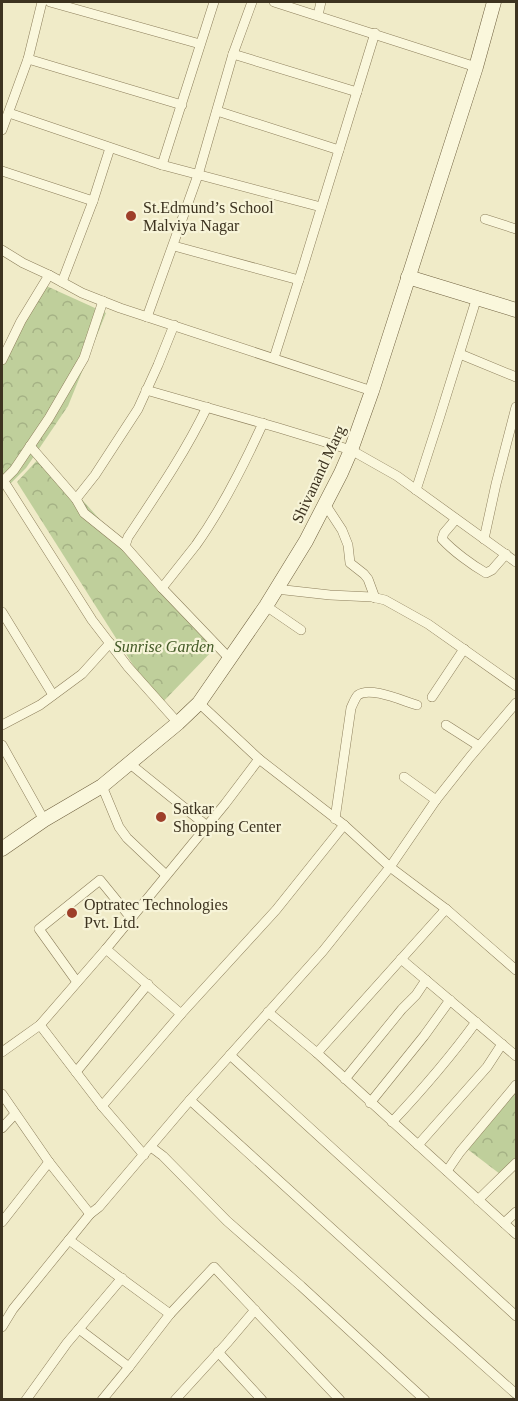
<svg xmlns="http://www.w3.org/2000/svg" width="518" height="1401" font-family="Georgia,serif">
<defs>
<pattern id="park-crowns" width="20" height="18" patternUnits="userSpaceOnUse" patternTransform="scale(1.5)"><rect width="20" height="18" fill="#bfcf9b"/><path d="M2 6a3 3 0 1 1 6 0M12 15a3 3 0 1 1 6 0" fill="none" stroke="#a5b285"/></pattern>
</defs>
<rect width="100%" height="100%" fill="#f0ebc8"/>
<!-- park -->
<g fill="url(#park-crowns)">
<polygon points="42,284 106,313 68,406 26,468 2,492 2,361"/>
<polygon points="42,455 215,648 159,706 17,482"/>
<polygon points="516,1088 516,1158 500,1174 466,1148"/>
</g>
<g fill="none" stroke-linecap="round" stroke-linejoin="round">
<!-- street casing -->
<g stroke="#8d7f5c" stroke-width="10">
<g id="street">
<polyline points="50,2 200,44"/>
<polyline points="274,2 476,67"/>
<polyline points="318,15 321,2"/>
<polyline points="233,54 357,92"/>
<polyline points="28,59 182,105"/>
<polyline points="217,111 339,150"/>
<polyline points="9,113 162,165 321,207"/>
<polyline points="2,130 28,59 42,2"/>
<polyline points="162,165 214,2"/>
<polyline points="2,171 93,201"/>
<polyline points="485,219 516,229"/>
<polyline points="174,246 299,280"/>
<polyline points="2,250 23,263 49,275 82,293 120,308 372,391"/>
<polyline points="62,282 93,201 110,148"/>
<polyline points="147,317 198,175 233,54 252,2"/>
<polyline points="460,354 516,377"/>
<polyline points="274,358 303,267 375,33"/>
<polyline points="2,360 21,321 49,275"/>
<polyline points="146,390 279,428 351,450 397,476 516,562"/>
<path d="M207 407C185 453 156 495 128 537L125 546 162 588 229 658"/>
<polyline points="30,446 76,499 84,513 125,546"/>
<polyline points="3,480 92,620 128,667 178,723"/>
<polyline points="2,482 14,470 49,418 84,358 103,301"/>
<polyline points="416,490 439,419 477,297"/>
<polyline points="76,499 95,475 138,409 158,365 174,325"/>
<polyline points="325,504 342,530 348,545 350,563 364,574 368,579 375,598"/>
<path d="M456 519 444 533 442 539C453 551 472 565 486 573L492 570 506 554"/>
<polyline points="484,539 496,484 516,407"/>
<path d="M162 588C173 574 185 559 196 545 223 507 244 465 263 423"/>
<polyline points="276,589 330,595 372,597 385,600 428,624 516,686"/>
<polyline points="266,606 301,630"/>
<polyline points="2,612 53,695"/>
<polyline points="432,697 464,649"/>
<polyline points="199,703 259,759 344,825 390,867 446,909 516,970"/>
<polyline points="2,725 40,705 82,674 110,643"/>
<polyline points="446,725 479,746"/>
<polyline points="2,745 44,820"/>
<polyline points="129,763 207,826"/>
<polyline points="404,777 436,800"/>
<polyline points="102,786 119,827 127,838 166,875"/>
<path d="M335 819 351 708C353 704 355 698 358 695 370 686 403 701 417 705"/>
<polyline points="106,949 181,1014"/>
<polyline points="401,959 516,1056"/>
<polyline points="77,982 39,929 100,880 131,918"/>
<polyline points="268,1012 317,1053 516,1234"/>
<polyline points="40,1025 102,1106 144,1155"/>
<polyline points="2,1052 40,1025 106,949 225,804 259,759"/>
<polyline points="317,1053 446,909"/>
<polyline points="230,1055 516,1316"/>
<polyline points="76,1072 148,984"/>
<polyline points="345,1079 402,1009 416,995 426,980"/>
<polyline points="2,1094 49,1162 90,1214"/>
<polyline points="190,1100 426,1314 516,1394"/>
<polyline points="370,1103 424,1036 450,1000"/>
<polyline points="102,1106 181,1014 276,910 344,825"/>
<path d="M392 1122C423 1089 449 1059 476 1022"/>
<polyline points="2,1128 15,1114"/>
<polyline points="418,1145 487,1067 502,1044"/>
<polyline points="151,1147 163,1156 227,1221 301,1286 425,1400"/>
<polyline points="447,1171 460,1152 516,1085"/>
<polyline points="478,1200 516,1163"/>
<polyline points="2,1222 49,1162"/>
<polyline points="504,1223 516,1212"/>
<polyline points="69,1240 170,1314"/>
<polyline points="2,1327 13,1309 90,1214 99,1207 190,1100 323,951 390,867 436,800 470,757 516,703"/>
<polyline points="79,1329 129,1367"/>
<polyline points="218,1352 262,1400"/>
<polyline points="26,1400 67,1343 122,1278"/>
<polyline points="102,1400 129,1367 170,1314 214,1267 340,1400"/>
<polyline points="175,1400 227,1343 255,1310"/>
</g>
</g>
<!-- secondary casing -->
<g stroke="#6f603f" stroke-width="15">
<g id="secondary">
<polyline points="408,277 516,310"/>
<polyline points="2,849 44,820 102,786 178,723 199,703 266,606 306,541 341,473 351,450 372,391 476,67 494,2"/>
</g>
</g>
<!-- street -->
<use href="#street" stroke="#faf7dc" stroke-width="9"/>
<!-- secondary -->
<use href="#secondary" stroke="#faf7dc" stroke-width="14"/>
</g>
<!-- markers -->
<g fill="#9e3f2a" stroke="#f7f4d8" stroke-width="2">
<circle cx="131" cy="216" r="6"/>
<circle cx="161" cy="817" r="6"/>
<circle cx="72" cy="913" r="6"/>
</g>
<g text-anchor="middle" stroke-width="4.5" stroke-linejoin="round" paint-order="stroke">
<!-- poi labels -->
<g font-size="16" fill="#3d3320" stroke="#f7f4d8" text-anchor="start">
<text x="143" y="213">St.Edmund’s School<tspan x="143" dy="18">Malviya Nagar</tspan></text>
<text x="173" y="814">Satkar<tspan x="173" dy="18">Shopping Center</tspan></text>
<text x="84" y="910">Optratec Technologies<tspan x="84" dy="18">Pvt. Ltd.</tspan></text>
</g>
<!-- street labels -->
<g font-size="16" fill="#3d3320" stroke="#f7f4d8">
<text transform="translate(318 474) rotate(-65)" y="6">Shivanand Marg</text>
</g>
<!-- park labels -->
<g font-size="16" font-style="italic" fill="#435a26" stroke="#f7f4d8">
<text x="164" y="652">Sunrise Garden</text>
</g>
</g>
<!-- border -->
<rect width="518" height="1401" fill="none" stroke="#3d3320" stroke-width="6"/>
</svg>
